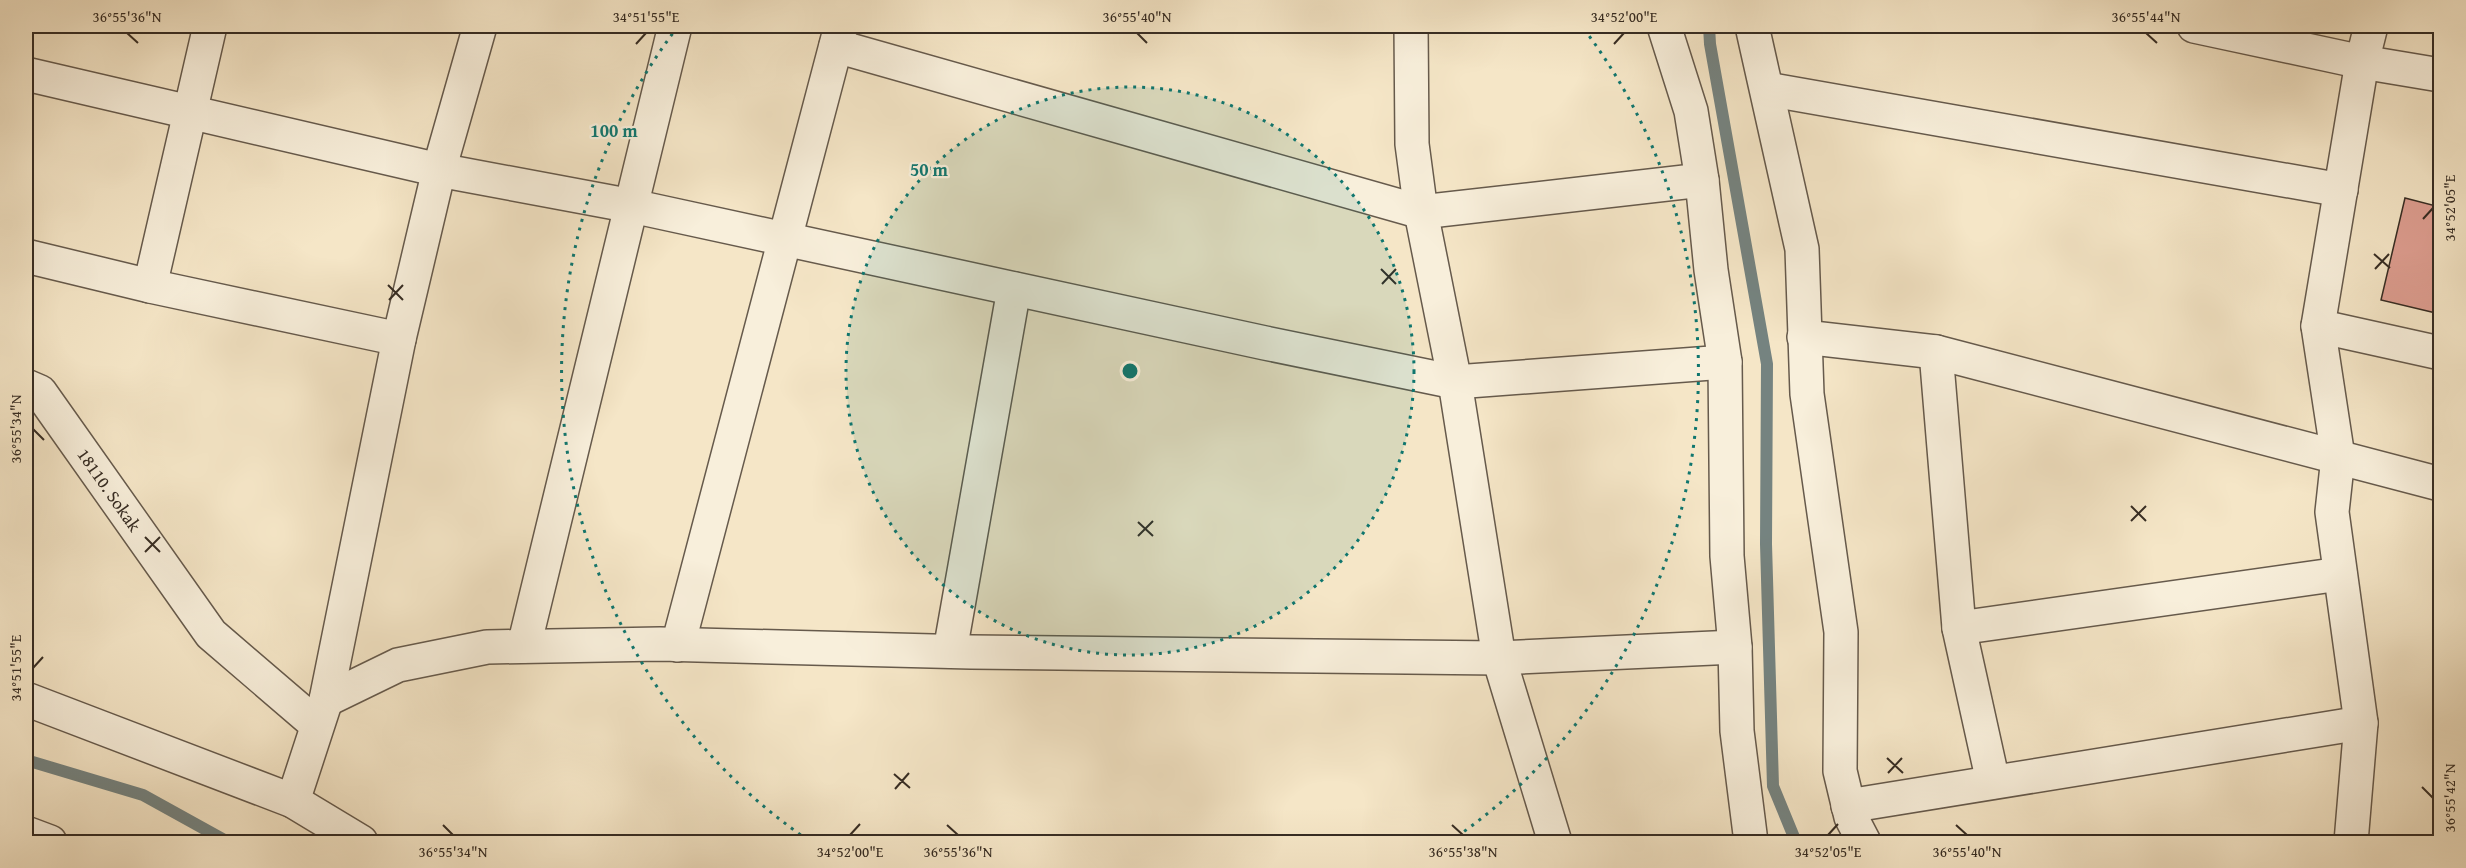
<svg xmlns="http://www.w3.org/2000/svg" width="2466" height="868" font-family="'Gentium Book Plus',serif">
<rect width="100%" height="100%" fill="#f5e6c7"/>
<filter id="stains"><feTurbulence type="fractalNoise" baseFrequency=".00333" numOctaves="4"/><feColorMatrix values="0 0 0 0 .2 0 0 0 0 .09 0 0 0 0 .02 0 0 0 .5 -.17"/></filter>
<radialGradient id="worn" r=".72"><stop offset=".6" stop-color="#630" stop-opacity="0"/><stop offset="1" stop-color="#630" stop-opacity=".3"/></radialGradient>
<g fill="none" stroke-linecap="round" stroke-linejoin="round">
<!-- stream -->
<g stroke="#758380" stroke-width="12">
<polyline points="1709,26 1710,44 1767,364 1766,544 1773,786 1796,842"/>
<polyline points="26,760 143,795 228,842"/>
</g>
</g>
<!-- building -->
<polygon fill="#de9e91" stroke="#362c23" stroke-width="1.5" points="2405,198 2440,207 2440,314 2381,300"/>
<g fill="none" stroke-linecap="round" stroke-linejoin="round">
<!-- minor casing -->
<g stroke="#665a4c" stroke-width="36">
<g id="minor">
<polyline points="1411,26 1412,144 1421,212 1455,382 1499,658 1555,842"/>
<polyline points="1664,26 1691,111 1702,180 1711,270 1725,362 1727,556 1735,647 1737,731 1751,842"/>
<polyline points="1752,26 1802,249 1807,394 1841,632 1840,771 1851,817 1864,842"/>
<polyline points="2194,26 2362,62 2440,75"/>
<polyline points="836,46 1421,212 1702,180"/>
<polyline points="26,74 439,170 632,206 1265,343 1455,382 1725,362"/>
<polyline points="1767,89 2341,190"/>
<polyline points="26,256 150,286 399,339"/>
<polyline points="150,286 210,26"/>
<polyline points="2318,326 2440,353"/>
<polyline points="1804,337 1936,352 2440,484"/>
<polyline points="1936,352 1959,628 1993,782"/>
<polyline points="26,386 40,392 211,634 317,725"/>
<polyline points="1959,628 2340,574"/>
<polyline points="678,645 841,26"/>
<polyline points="524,646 675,26"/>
<polyline points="950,651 1014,289"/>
<polyline points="26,699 293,801 361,842"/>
<polyline points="326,700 398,665 487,647 660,644 971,652 1499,658 1735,647"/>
<polyline points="293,801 326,700 399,339 439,170 480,26"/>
<polyline points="1848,806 2361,723"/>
<polyline points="26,833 50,842"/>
<polyline points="2351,842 2361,723 2332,512 2338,457 2318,326 2362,62 2371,26"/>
</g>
</g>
<!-- minor -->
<use href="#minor" stroke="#f8efdb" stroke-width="33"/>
</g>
<!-- ticks -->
<path fill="none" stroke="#362c23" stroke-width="2" d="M127 33 138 43M1137 33 1147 43M2146 33 2157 43M636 44 646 33M1614 44 1624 33M2423 219 2433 208M2374 254 2390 268M1381 269 1396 284M2375 269 2389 254M1382 284 1396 269M388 285 403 300M389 300 403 285M33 429 44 440M2131 506 2146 521M2131 521 2146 506M1138 522 1153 536M1138 536 1153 521M145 537 160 552M145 552 160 537M33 668 43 657M1887 758 1903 773M1888 773 1902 758M894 774 910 788M2422 787 2433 798M895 789 909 773M443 825 453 835M947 825 958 835M1452 825 1463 835M1956 825 1967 835M850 835 860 824M1828 835 1838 824"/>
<!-- distance rings -->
<circle cx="1130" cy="371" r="284" fill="#0f766e" fill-opacity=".12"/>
<g fill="none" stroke="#0f766e" stroke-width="3" stroke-dasharray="3 6">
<circle cx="1130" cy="371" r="284"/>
<path d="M808 840A569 569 0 0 1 676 29M1584 29A569 569 0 0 1 1452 840"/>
</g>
<g text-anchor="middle" stroke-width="4.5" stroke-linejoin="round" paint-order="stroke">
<!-- street labels -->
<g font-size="18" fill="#362c23" stroke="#f8efdb">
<text transform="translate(109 490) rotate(55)" y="6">18110. Sokak</text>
</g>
</g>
<circle cx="1130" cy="371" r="9" fill="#0f766e" stroke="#f8efdb" stroke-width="3"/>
<g font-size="18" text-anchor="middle" font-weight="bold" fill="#0f766e" stroke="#f8efdb" stroke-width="4.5" stroke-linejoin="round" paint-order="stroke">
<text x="614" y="137">100 m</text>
<text x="929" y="176">50 m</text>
</g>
<!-- margin -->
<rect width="2466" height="868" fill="none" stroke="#f5e6c7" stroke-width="66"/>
<rect x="33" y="33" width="2400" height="802" fill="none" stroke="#362c23" stroke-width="2"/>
<g font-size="15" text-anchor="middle" fill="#362c23">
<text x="127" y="22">36°55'36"N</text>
<text x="646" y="22">34°51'55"E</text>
<text x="1137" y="22">36°55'40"N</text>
<text x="1624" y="22">34°52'00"E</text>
<text x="2146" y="22">36°55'44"N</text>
<text transform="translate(2450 208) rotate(-90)" y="5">34°52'05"E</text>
<text transform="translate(16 429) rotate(-90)" y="5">36°55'34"N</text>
<text transform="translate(16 668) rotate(-90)" y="5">34°51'55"E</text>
<text transform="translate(2450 798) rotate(-90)" y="5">36°55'42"N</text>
<text x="453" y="857">36°55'34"N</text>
<text x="850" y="857">34°52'00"E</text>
<text x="958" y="857">36°55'36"N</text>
<text x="1463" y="857">36°55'38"N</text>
<text x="1828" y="857">34°52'05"E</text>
<text x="1967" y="857">36°55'40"N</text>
</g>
<rect width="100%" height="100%" filter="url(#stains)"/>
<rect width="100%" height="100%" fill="url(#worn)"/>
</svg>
